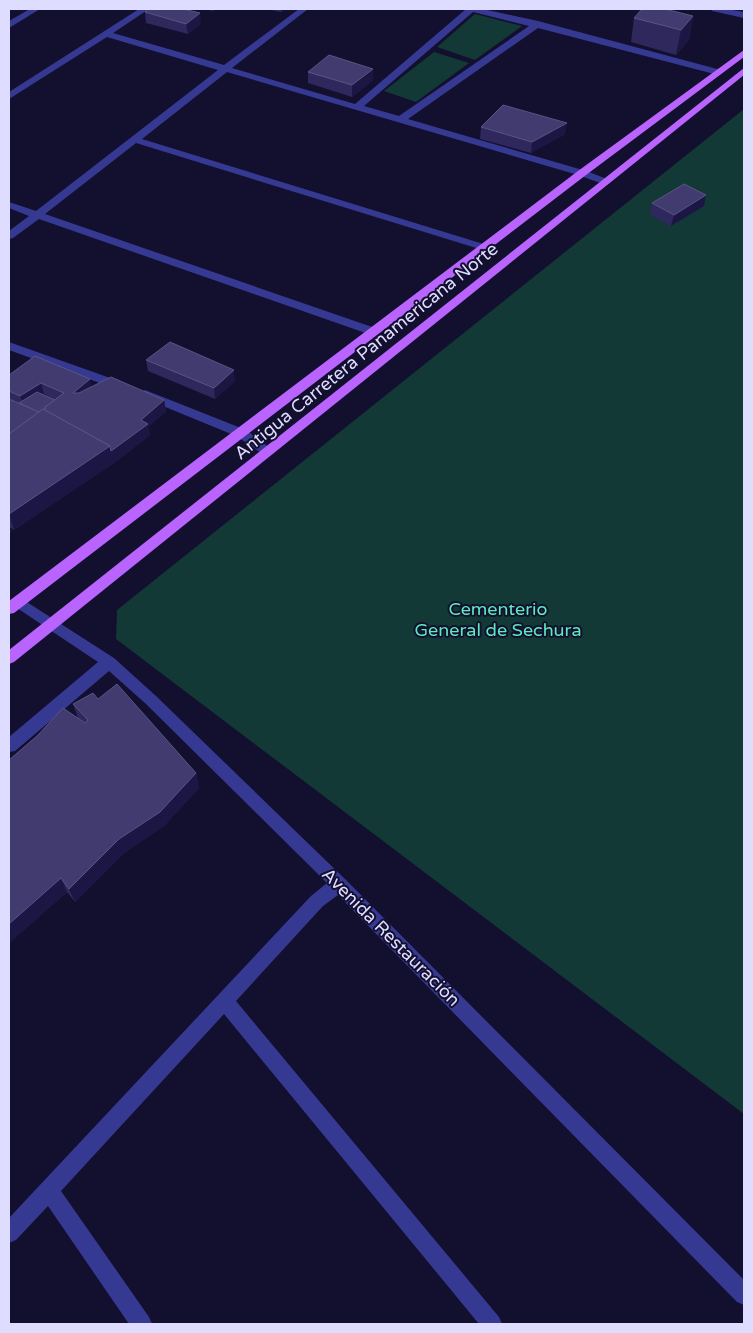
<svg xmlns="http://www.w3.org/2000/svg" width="753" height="1333" font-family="'Varela Round',sans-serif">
<rect width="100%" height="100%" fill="#130f2f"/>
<!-- green -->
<g fill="#123935">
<polygon points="475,14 522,26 475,60 437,47"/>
<polygon points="434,52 469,63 416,102 384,91"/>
<polygon points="744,109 744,1114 116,639 117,610"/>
</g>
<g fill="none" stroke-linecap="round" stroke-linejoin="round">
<!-- minor -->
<g fill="#363991" fill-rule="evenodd">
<polygon points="30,9 40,9 9,28 9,21"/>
<path d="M139 9H149L113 33 224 65 299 9H308L232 68 355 104 466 9H483L538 21 721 70 723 72 718 75 538 28 408 119 586 171 610 180 611 182 606 185 578 175 227 72 142 139 490 246 492 248 490 250 486 251 136 143 45 214 378 329 380 332 374 336 39 219 13 238 9 239V231L29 216 9 208V202L36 211 218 70 107 37 9 99V92ZM473 12 529 26 399 116 364 106Z"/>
<polygon points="711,9 727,9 744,12 744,18 712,11"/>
<polygon points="9,342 127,384 129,387 127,390 119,390 9,350"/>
<polygon points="145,390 246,430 274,451 273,454 263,454 236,436 141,397 139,394"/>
<polygon points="19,597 114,658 156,696 345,879 744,1280 744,1305 737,1302 338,895 323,906 236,1001 499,1317 502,1324 479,1324 224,1014 61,1191 149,1317 152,1324 129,1324 48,1206 16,1240 9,1243 9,1218 311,896 327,883 146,704 109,671 15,751 9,752 9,737 98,662 14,606 12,602 14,598"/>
</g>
<!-- major -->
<g fill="#ba64ff" fill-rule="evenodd">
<polygon points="744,50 744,57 586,175 14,613 9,614 9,601 578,171"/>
<polygon points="744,68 744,75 14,662 9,664 9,650"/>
</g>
</g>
<!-- wall -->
<g fill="#2e285d" fill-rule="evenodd">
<polygon points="203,9 215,9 213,11"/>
<polygon points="267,9 287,9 281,12"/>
<polygon points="145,12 201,24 188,34 146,23"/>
<polygon points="693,16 689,40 676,55 631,42 634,18"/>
<polygon points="373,69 373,80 352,97 308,83 308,72"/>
<polygon points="481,127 565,134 531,153 480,139"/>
<polygon points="706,195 704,206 671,226 650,215 652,203"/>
<polygon points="146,360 235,381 215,399 148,371"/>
<path d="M9 375 91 387 164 400 166 411 148 427 150 435 114 463 14 530 9 527 11 532 9 534ZM44 394 55 400 43 395Z"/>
<polygon points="98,699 196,773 199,788 164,826 124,853 75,902 67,892 9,943 78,718 73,704"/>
</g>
<!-- shaded-wall -->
<g fill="#1b1643">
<polygon points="281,9 287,9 281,12"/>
<polygon points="200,13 201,24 188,34 186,24"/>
<polygon points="693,16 689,40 676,55 681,30"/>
<polygon points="373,69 373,80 352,97 352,85"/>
<polygon points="567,123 565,134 531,153 532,142"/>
<polygon points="706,195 704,206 671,226 674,215"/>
<polygon points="234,370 235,381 215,399 214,388"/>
<polygon points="90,379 92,391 76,405 73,393"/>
<polygon points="41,383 44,394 25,406 23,405 20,396"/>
<polygon points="164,400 166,411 148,427 150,435 114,463 14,530 9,514 141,420"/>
<polygon points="196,773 199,788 164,826 124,853 75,902 69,889 119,839"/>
<polygon points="61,878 67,892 9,943 9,924"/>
</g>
<!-- building -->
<g fill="#413b6f" stroke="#5a5485">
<polygon points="149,9 183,9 200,13 186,24 145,12"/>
<polygon points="642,9 665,9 693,16 681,30 634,18"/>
<polygon points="329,55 373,69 352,85 308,72"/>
<polygon points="503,105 567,123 532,142 481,127"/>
<polygon points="684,184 706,195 674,215 652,203"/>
<polygon points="170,342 234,370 214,388 146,360"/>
<polygon points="35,356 90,379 73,393 79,393 111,377 164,400 141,420 148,424 111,451 110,446 45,410 45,407 64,393 41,383 20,396 9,391 9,375"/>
<polygon points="37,392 55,400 45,407 45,410 43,409 39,412 19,403"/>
<polygon points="9,399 39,412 9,434"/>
<polygon points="43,409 110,446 9,514 9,434"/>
<polygon points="117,684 196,773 160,812 119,839 69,889 61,878 9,924 9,760 37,736 63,708 85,723 88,720 73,704 93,693 98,699"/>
</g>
<g text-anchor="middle" stroke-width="4" stroke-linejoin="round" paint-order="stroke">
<!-- street labels -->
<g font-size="18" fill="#deddff" stroke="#130f2f">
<text transform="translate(366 351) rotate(-39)" y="6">Antigua Carretera Panamericana Norte</text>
<text transform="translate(391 937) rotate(45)" y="6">Avenida Restauración</text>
</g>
<!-- park labels -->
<g font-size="18" fill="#5debbe" stroke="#130f2f">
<text x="498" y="615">Cementerio<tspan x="498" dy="21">General de Sechura</tspan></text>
</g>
</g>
<!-- border -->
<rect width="753" height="1333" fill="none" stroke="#deddff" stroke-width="20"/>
</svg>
